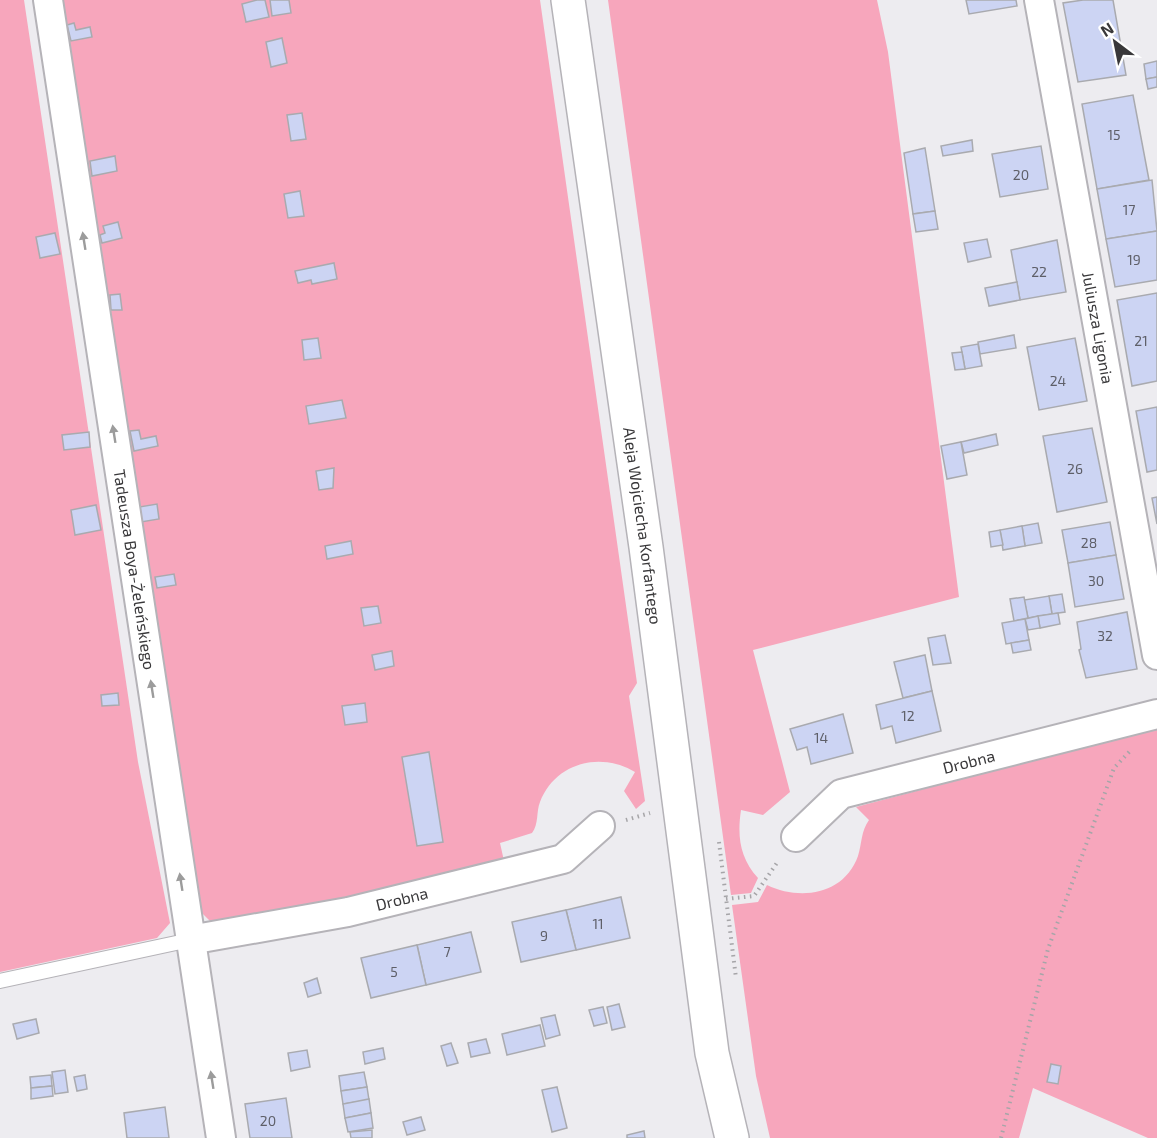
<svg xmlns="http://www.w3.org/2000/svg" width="1157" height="1138" font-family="'Exo 2',sans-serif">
<rect width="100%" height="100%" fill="#edecf0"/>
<!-- green -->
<g fill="#f7a6bc">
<polygon points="0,0 24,0 138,762 170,923 157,938 0,972"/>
<path d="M61 0H540L637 683 629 696 645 801 636 809 624 791 635 772C600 751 555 763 540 802 536 812 539 824 532 833L500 843 504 861 228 926 210 921 198 909Z"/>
<path d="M608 0H877L888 52 959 597 753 650 790 792 763 815 741 810C737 837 740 858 758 878L751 893 731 895Z"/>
<path d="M1157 727V1138H1148L1033 1088 1019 1138H770L756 1076 732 905 758 902 767 885C800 901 844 895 858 856 862 843 861 831 869 820L856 807Z"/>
</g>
<!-- building -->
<g fill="#ccd4f3" stroke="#a9aaaf" stroke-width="1.5">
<polygon points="257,0 265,0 269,17 246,22 242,4"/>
<polygon points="270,0 289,0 291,13 272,16"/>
<polygon points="966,0 1016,0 1017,6 969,14"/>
<polygon points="1083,0 1113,0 1126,75 1078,82 1063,3"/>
<polygon points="74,23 76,30 90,27 92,37 71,41 67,25"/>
<polygon points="282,38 287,63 271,67 266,42"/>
<polygon points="1157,61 1157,77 1146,79 1144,64"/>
<polygon points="1157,77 1157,87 1148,89 1146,79"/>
<polygon points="1133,95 1149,180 1097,189 1082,104"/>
<polygon points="302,113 306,139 291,141 287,115"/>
<polygon points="972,140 973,151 943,156 941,146"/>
<polygon points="1041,146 1048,189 1000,197 992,154"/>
<polygon points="925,148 935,211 913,214 904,153"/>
<polygon points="115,156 117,171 92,176 90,161"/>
<polygon points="1152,180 1157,231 1106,239 1097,189"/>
<polygon points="300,191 304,216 288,218 284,194"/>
<polygon points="935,211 938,229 916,232 913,214"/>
<polygon points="118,222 122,238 102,243 100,235 105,233 103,226"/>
<polygon points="1157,231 1157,280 1115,287 1106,239"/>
<polygon points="55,233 60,254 40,258 36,237"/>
<polygon points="987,239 991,257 968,262 964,243"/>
<polygon points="1057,240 1066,292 1020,300 1011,250"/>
<polygon points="334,263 337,279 312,284 311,280 298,283 295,271"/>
<polygon points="1017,282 1020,300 989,306 985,288"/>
<polygon points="1157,293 1157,381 1132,386 1117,300"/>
<polygon points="120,294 122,310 111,310 110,295"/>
<polygon points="1014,335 1016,348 980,354 978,342"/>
<polygon points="318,338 321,358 304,360 302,340"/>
<polygon points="1075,338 1087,401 1039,410 1027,347"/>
<polygon points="978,344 982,366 965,369 961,347"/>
<polygon points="962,352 965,369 955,370 952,353"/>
<polygon points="342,400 346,418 309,424 306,406"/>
<polygon points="1157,407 1157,470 1147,472 1136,411"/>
<polygon points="1092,428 1107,502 1057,512 1043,436"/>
<polygon points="139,430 141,439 156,436 158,446 134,451 130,431"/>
<polygon points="89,432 90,447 64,450 62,435"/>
<polygon points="996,434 998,445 964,453 961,442"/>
<polygon points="961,442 967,475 947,479 941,446"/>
<polygon points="334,468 333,488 319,490 316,471"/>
<polygon points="1157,497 1157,524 1152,498"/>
<polygon points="157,504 159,519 141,522 139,507"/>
<polygon points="96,505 101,530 75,535 71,510"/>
<polygon points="1110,522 1116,555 1068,563 1062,530"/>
<polygon points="1038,523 1042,543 1025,546 1022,526"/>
<polygon points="1022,526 1025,546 1003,550 1000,530"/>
<polygon points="1000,530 1003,545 991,547 989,532"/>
<polygon points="351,541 353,554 327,559 325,546"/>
<polygon points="1116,555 1124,599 1075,607 1068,563"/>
<polygon points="174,574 176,585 157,588 155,577"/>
<polygon points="1062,594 1065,612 1052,614 1049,596"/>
<polygon points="1049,596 1052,614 1028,618 1024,600"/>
<polygon points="1024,597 1028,618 1014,621 1010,599"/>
<polygon points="378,606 381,623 364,626 361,608"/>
<polygon points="1127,612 1137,669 1086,678 1079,650 1081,649 1077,622"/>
<polygon points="1058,613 1060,624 1040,628 1038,616"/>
<polygon points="1038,616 1040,628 1028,630 1025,619"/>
<polygon points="1025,619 1029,640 1006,644 1002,623"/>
<polygon points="945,635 951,663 933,665 928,638"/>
<polygon points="1029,640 1031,650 1013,653 1011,643"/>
<polygon points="392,651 394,666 375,670 372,655"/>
<polygon points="925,655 932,691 903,698 894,662"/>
<polygon points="932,691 941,731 896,743 892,726 881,729 876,705"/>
<polygon points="118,693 119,705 102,706 101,695"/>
<polygon points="365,703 367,722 345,725 342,706"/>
<polygon points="843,714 853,753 811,764 807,747 797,750 790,729"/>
<polygon points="429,752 443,842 417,846 402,757"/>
<polygon points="621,897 630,938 576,950 566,910"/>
<polygon points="566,910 576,950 521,962 512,922"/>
<polygon points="471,932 481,972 426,985 417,945"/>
<polygon points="417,945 426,985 371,998 361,958"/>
<polygon points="317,978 321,993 308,997 304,983"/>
<polygon points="619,1004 625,1027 612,1030 607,1007"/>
<polygon points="603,1007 607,1023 594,1026 589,1010"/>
<polygon points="555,1015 560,1035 546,1039 541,1018"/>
<polygon points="36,1019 39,1033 17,1039 13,1024"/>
<polygon points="540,1025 545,1046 507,1055 502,1034"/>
<polygon points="486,1039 490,1053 471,1057 468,1043"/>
<polygon points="451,1043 458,1063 447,1066 441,1046"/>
<polygon points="383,1048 385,1059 365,1064 363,1052"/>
<polygon points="307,1050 310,1067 291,1071 288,1053"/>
<polygon points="1051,1064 1061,1066 1058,1084 1047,1082"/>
<polygon points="65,1070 68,1092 55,1094 52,1072"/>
<polygon points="364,1072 367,1087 341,1091 339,1076"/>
<polygon points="51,1075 52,1086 31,1088 30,1077"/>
<polygon points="85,1075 87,1089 77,1091 74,1077"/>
<polygon points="52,1086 53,1096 31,1099 31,1088"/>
<polygon points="367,1087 369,1100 343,1104 341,1091"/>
<polygon points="557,1087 567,1128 552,1132 542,1090"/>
<polygon points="286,1098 292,1138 250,1138 245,1104"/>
<polygon points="369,1099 371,1113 345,1118 343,1104"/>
<polygon points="165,1107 169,1138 127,1138 124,1113"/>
<polygon points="371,1113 373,1128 348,1132 345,1118"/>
<polygon points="421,1117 425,1130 407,1135 403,1122"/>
<polygon points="372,1130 372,1138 351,1138 350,1132"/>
<polygon points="644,1131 645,1138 627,1138 627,1135"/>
</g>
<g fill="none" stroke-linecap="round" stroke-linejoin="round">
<!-- lane casing -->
<g stroke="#b5b3b8" stroke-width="16">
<polyline id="lane" points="0,981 190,940"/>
</g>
<!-- street casing -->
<g stroke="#b5b3b8" stroke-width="32">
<g id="street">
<path id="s1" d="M48 0 221 1138"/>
<path id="s2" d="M1039 0 1157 655"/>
<path id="s3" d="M796 837 841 794 1157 714"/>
<path id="s4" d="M190 940 348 912 563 859 600 826"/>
</g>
</g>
<!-- secondary casing -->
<g stroke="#b5b3b8" stroke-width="36">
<g id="secondary">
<path id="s5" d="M568 0 646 547 712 1053 732 1138"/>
</g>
</g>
<!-- path -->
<g stroke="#a6a5a8" stroke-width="4" stroke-dasharray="1.5 4.5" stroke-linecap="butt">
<polyline points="626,820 650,813"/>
<polyline points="719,842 736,978"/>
<polyline points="726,899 754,896 779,860"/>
<polyline points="1001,1138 1048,949 1114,768 1130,751"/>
</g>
<!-- lane -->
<use href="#lane" stroke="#fff" stroke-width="14"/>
<!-- street -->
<use href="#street" stroke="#fff" stroke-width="28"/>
<!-- secondary -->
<use href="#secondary" stroke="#fff" stroke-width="33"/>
</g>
<!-- one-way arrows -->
<defs><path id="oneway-solid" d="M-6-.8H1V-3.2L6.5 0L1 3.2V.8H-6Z" transform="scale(1.5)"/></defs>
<g fill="#9c9c9c">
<use href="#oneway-solid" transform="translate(84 241) rotate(-99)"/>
<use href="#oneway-solid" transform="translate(114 434) rotate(-99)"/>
<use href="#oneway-solid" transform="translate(152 689) rotate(-99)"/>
<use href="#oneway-solid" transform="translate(181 882) rotate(-99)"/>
<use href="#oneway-solid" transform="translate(212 1080) rotate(-99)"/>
</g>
<g text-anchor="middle" stroke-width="6" stroke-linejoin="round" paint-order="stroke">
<!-- number labels -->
<g font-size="14" fill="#5e5f68">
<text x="1114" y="140">15</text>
<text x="1021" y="180">20</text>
<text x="1129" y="215">17</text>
<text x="1134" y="265">19</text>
<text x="1039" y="277">22</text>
<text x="1141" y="346">21</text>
<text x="1058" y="386">24</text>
<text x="1075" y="474">26</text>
<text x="1089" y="548">28</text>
<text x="1096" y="586">30</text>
<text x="1105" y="641">32</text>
<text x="908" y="721">12</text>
<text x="821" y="743">14</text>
<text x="598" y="929">11</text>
<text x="544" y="941">9</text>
<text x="447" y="957">7</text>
<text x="394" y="977">5</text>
<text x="268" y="1126">20</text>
</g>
<!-- street labels -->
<g font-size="16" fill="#39383a" stroke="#fff">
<text dy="6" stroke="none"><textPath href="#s2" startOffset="333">Juliusza Ligonia</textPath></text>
<text dy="6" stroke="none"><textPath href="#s5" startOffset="531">Aleja Wojciecha Korfantego</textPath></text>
<text dy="6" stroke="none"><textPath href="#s1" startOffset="576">Tadeusza Boya-Żeleńskiego</textPath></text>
<text dy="6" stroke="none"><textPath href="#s3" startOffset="194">Drobna</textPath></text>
<text dy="6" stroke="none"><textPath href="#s4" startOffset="216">Drobna</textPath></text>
</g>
</g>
<!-- north arrow -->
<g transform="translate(1115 42) rotate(328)" stroke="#ffffff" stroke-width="4.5" paint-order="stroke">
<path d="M0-4.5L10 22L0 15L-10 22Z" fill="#39383a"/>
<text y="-9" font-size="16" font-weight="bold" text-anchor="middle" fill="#39383a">N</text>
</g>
</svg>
